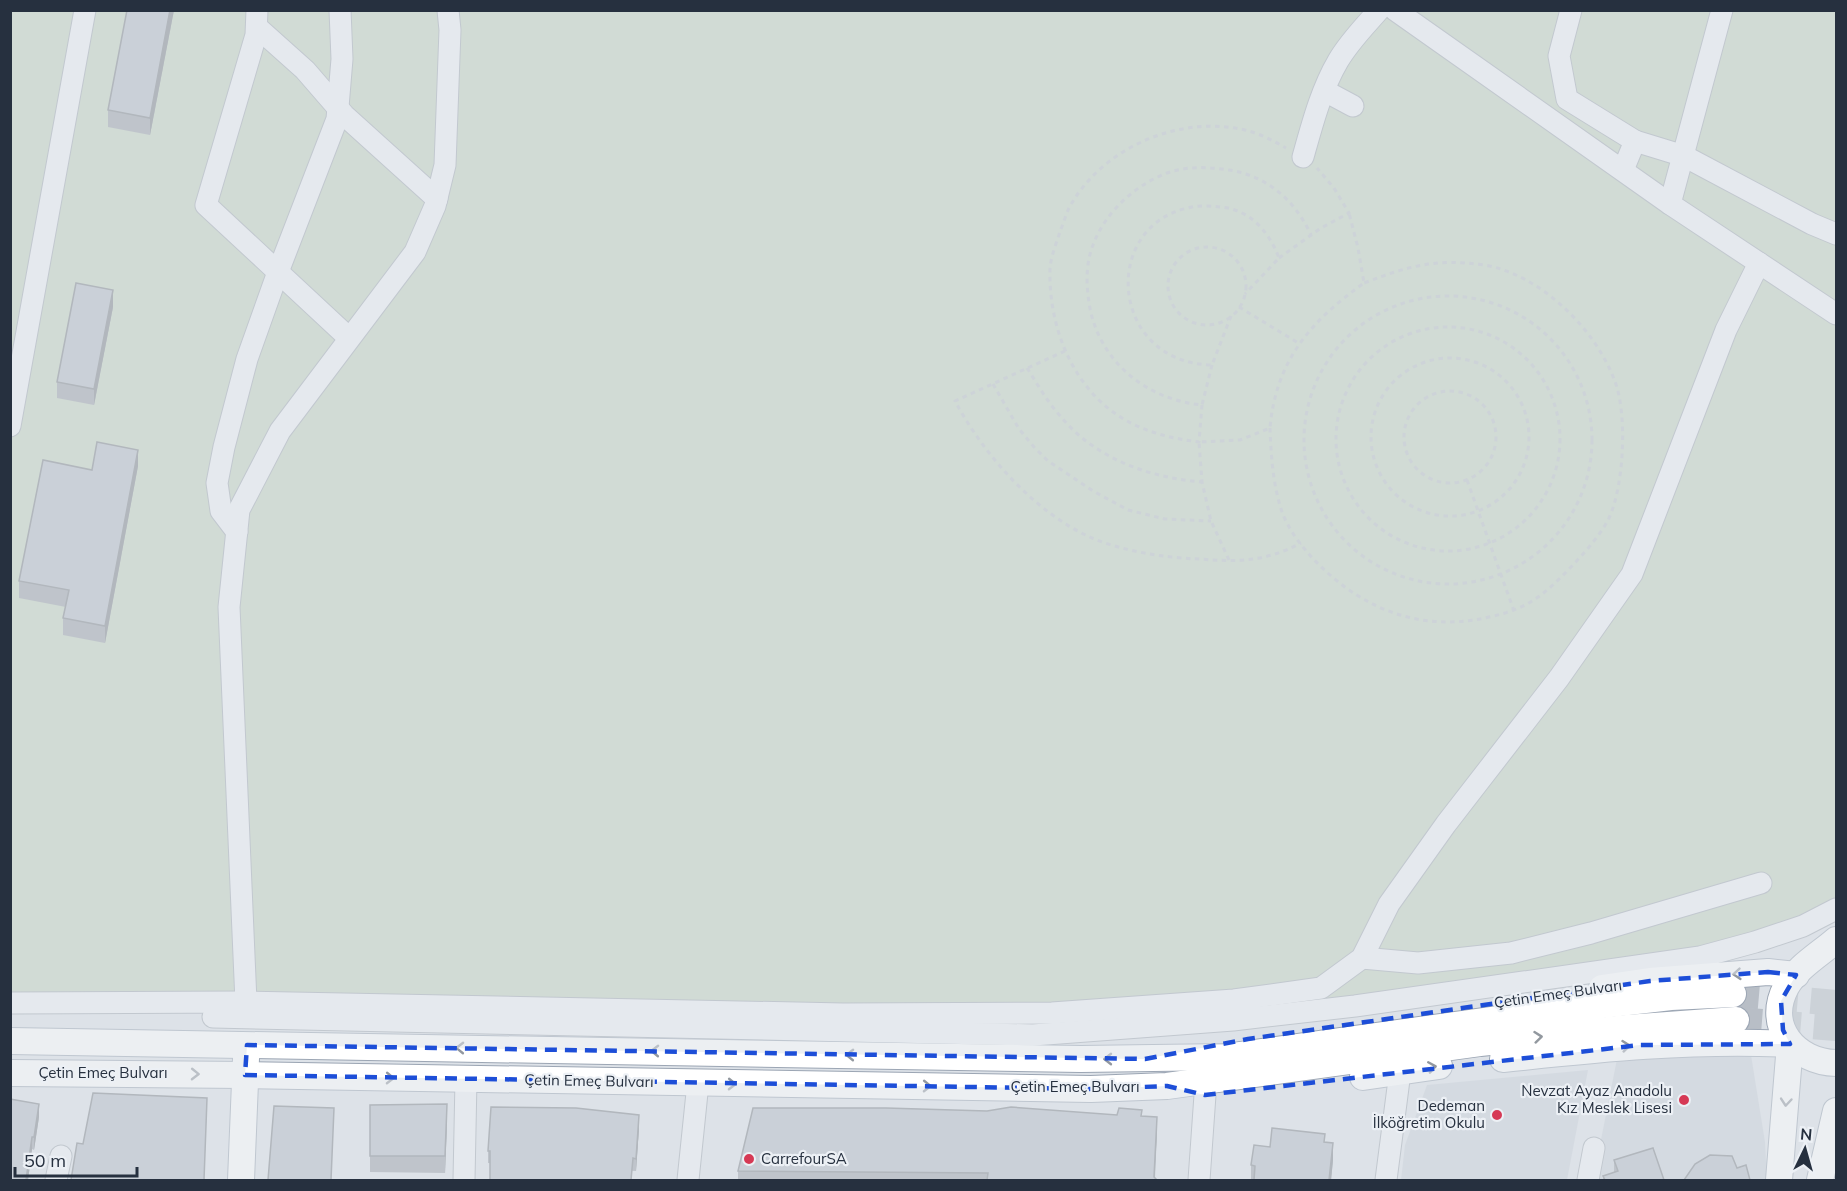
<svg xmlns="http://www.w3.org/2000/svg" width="1847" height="1191" font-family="Mulish,sans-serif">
<rect width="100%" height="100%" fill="#dde2e8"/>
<!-- built -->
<g fill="#cbd1da">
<polygon points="1751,1055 1765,1142 1767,1180 1593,1180 1617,1059"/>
<polygon points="1588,1070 1567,1180 1401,1180 1405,1145 1427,1085"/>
</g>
<!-- green -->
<polygon fill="#c3d2be" points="10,11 1836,11 1836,909 1755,942 1355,1006 1234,1000 1052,1013 11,1003"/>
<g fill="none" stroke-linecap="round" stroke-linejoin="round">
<!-- major-tunnel -->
<g stroke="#b8bec6" stroke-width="26" stroke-dasharray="26 13" stroke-linecap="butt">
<polyline points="1733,994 1836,1003"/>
<polyline points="1736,1020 1836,1028"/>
</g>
<!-- minor casing -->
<g stroke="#a2a9b2" stroke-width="23">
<g id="minor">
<polyline points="257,10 256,35 206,205 349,338"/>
<polyline points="1395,10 1670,204 1836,314"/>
<polyline points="1571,10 1559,56 1567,99 1635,141 1623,170"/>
<polyline points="257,27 305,70 344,115 437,199"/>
<polyline points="1325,91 1353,106"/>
<polyline points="1635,141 1684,156 1812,224 1836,234"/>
<path d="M1303 157C1312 125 1321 90 1338 61 1349 42 1364 27 1379 10"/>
<polyline points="1670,204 1722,10"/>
<polyline points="10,426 85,10"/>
<polyline points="237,532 221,511 217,483 224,447 247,359 278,272 337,119 342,59 340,10"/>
<polyline points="1362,958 1418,963 1511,953 1591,933 1761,883"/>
<polyline points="246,1002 229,607 239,510 280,431 415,252 435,206 445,165 450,30 448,10"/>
<polyline points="10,1003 246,1002 843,1014 1052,1013 1234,1000 1321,988 1362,958 1389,904 1446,824 1559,678 1632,574 1726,330 1759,263"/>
<polyline points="213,1017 1033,1035 1233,1020 1355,1006 1700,957 1755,942 1803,926 1836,909"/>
<polyline points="56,1180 61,1156"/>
<polyline points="464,1180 466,1079"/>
<polyline points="688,1180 698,1083"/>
<polyline points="1199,1180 1205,1095"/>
<polyline points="1386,1180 1400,1072"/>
<polyline points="1588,1180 1594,1148"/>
</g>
</g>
<!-- major casing -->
<g stroke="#9ca6b4" stroke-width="28">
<g id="major">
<path d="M1836 940C1820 954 1796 968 1786 987 1765 1027 1796 1062 1836 1063"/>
<polyline points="1602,988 1650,981 1768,972 1796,975"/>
<polyline points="10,1041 1081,1059 1226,1057 1577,1008 1671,997 1733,994"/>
<path d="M1503 1059C1598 1049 1694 1039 1790 1044"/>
<polyline points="10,1073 245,1075 1091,1089 1167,1086 1480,1043 1627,1028 1736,1020"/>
<polyline points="1363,1077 1439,1066"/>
<polyline points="241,1180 246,1058"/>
<polyline points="1779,1180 1790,1044"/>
<polyline points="1820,1180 1836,1111"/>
</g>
</g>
<!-- path -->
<g stroke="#bbc0c6" stroke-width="3" stroke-dasharray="4.5 4.5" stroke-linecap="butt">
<circle cx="1207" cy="286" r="39"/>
<polyline points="1279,258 1321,228 1349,213 1334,188 1317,168"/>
<circle cx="1448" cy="440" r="144"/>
<polyline points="1239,307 1300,344"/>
<path d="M1231 316 1212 365C1110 363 1100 227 1188 208 1198 205 1210 206 1220 207 1249 209 1269 231 1279 258L1245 294"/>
<circle cx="1448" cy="439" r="112"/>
<path d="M1065 351 955 401C984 455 1035 513 1092 538 1123 551 1165 558 1199 559 1239 562 1264 562 1301 543"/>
<circle cx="1450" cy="437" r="79"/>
<path d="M1212 365 1202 405C1142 399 1093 356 1088 294 1086 278 1087 260 1093 245 1105 212 1137 183 1170 172 1189 166 1210 167 1229 170 1267 176 1295 200 1311 235"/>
<path d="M1027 368C1038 385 1048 403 1062 418 1096 459 1151 478 1202 482"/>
<polyline points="993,384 1019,429 1034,447 1048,461 1093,491 1128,510 1165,519 1211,521"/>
<circle cx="1450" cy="437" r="46"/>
<path d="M1202 405 1199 442C1177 439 1157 435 1137 426 1077 399 1048 332 1050 268 1051 256 1057 241 1061 229 1064 222 1066 214 1069 208 1101 149 1176 116 1240 129 1257 132 1272 140 1286 148"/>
<path d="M1270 428C1271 456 1273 485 1282 512 1295 547 1337 586 1369 602 1406 622 1448 627 1489 617 1528 609 1544 595 1571 567 1585 552 1600 536 1609 518 1624 486 1628 412 1614 379 1594 327 1539 274 1484 265 1435 258 1409 266 1364 283"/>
<polyline points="1467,480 1514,611"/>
<path d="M1229 560 1211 521 1202 482 1199 442 1240 440 1270 428C1276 360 1311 321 1364 283L1358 248 1349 213"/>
</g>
<!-- minor -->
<use href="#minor" stroke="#f0f2f6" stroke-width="21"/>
<!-- major -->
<use href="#major" stroke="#fff" stroke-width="26"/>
</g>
<!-- wall -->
<g fill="#9ba1a9">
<polygon points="174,10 150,135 108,127 108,110"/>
<polygon points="113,307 94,405 57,398 57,382"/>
<polygon points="138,466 105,643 63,635 63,618 66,607 19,598 19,581 92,470"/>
<polygon points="370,1105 447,1121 445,1173 370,1172"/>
<polygon points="1142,1116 1157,1132 1155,1178 1157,1180 738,1180 738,1171"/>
<polygon points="39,1117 34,1150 32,1149 28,1180 10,1180"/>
<polygon points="639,1128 636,1171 488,1163 488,1151"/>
<polygon points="1325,1142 1333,1160 1331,1180 1251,1180 1251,1165 1270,1147"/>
<polygon points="1614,1160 1664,1180 1603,1180 1603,1176 1614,1173"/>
</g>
<!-- shaded-wall -->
<g fill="#7e838a">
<polygon points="170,10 174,10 150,135 150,118"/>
<polygon points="113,290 113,307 94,405 94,389"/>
<polygon points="138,450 138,466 105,643 105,626"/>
<polygon points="39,1104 39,1117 34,1150 34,1137"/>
<polygon points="447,1104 447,1121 445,1173 445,1156"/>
<polygon points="639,1115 639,1128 636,1171 636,1159"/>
<polygon points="1157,1117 1157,1132 1154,1180"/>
<polygon points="32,1137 32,1149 28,1180 26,1180"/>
<polygon points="1333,1143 1333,1160 1331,1180 1329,1180"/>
</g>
<!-- building -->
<g fill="#b4bbc5" stroke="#7e838a" stroke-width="1.5">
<polygon points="127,10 170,10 150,118 108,110"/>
<polygon points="76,283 113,290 94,389 57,382"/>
<polygon points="97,442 138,450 105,626 63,618 69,590 19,581 43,460 92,470"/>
<polygon points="93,1093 207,1098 204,1180 71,1180 77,1143 83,1144"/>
<polygon points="10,1099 39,1104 34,1137 32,1137 26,1180 10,1180"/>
<polygon points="447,1104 445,1156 370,1156 370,1105"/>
<polygon points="274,1106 334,1108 331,1180 268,1180"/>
<polygon points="491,1107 576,1108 639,1115 636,1159 633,1158 631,1180 490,1180 490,1151 488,1151"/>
<polygon points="1011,1107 1117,1115 1119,1108 1142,1110 1141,1116 1157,1117 1154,1177 1157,1180 987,1180 988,1173 738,1171 753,1108 886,1108 987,1111"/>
<polygon points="1272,1128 1325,1134 1324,1142 1333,1143 1329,1180 1254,1180 1255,1166 1251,1165 1254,1145 1270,1147"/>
<polygon points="1653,1148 1664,1180 1605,1180 1603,1176 1618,1171 1614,1160"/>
<polygon points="1710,1155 1732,1156 1737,1168 1746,1165 1750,1180 1684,1180 1695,1164"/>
</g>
<!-- one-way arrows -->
<defs><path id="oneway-chevron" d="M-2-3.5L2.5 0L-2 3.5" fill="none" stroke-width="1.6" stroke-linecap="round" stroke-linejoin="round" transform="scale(1.5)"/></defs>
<g stroke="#92989f">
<use href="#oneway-chevron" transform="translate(1737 974) rotate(175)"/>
<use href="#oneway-chevron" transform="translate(1538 1037) rotate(-6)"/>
<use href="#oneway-chevron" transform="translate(1626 1046) rotate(-6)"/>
<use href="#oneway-chevron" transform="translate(460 1048) rotate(-179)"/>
<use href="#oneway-chevron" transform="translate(655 1051) rotate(-179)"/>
<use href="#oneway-chevron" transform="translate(850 1055) rotate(-179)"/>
<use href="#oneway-chevron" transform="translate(1108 1059) rotate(180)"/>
<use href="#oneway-chevron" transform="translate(1432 1067) rotate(-9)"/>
<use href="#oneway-chevron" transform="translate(195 1074) rotate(1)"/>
<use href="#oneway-chevron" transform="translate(390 1078) rotate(1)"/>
<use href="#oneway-chevron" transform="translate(732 1084) rotate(1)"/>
<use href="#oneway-chevron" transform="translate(927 1086) rotate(1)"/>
<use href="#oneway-chevron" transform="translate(1786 1102) rotate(95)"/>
</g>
<!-- marked area -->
<path d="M0 0H1847V1191H0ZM1768 972 1796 975 1781 1001 1783 1030 1790 1044 1640 1045 1205 1095 1167 1086 1091 1089 245 1075 247 1045 1145 1059 1248 1039 1650 981Z" fill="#dde2e8" fill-opacity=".55" fill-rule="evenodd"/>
<path fill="none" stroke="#1d4ed8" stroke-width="4.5" stroke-dasharray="12 8" stroke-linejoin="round" d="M1768 972 1796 975 1781 1001 1783 1030 1790 1044 1640 1045 1205 1095 1167 1086 1091 1089 245 1075 247 1045 1145 1059 1248 1039 1650 981Z"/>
<!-- markers -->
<g fill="#d63955" stroke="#ecf0f5" stroke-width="2">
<circle cx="1684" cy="1100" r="6"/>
<circle cx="1497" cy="1115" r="6"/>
<circle cx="749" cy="1159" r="6"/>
</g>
<g text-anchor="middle" stroke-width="4.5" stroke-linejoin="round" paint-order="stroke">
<!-- street labels -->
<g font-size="15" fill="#26303f" stroke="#ecf0f5">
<text transform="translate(1558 994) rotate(-8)" y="5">Çetin Emeç Bulvarı</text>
<text x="103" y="1078">Çetin Emeç Bulvarı</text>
<text transform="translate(589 1081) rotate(1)" y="5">Çetin Emeç Bulvarı</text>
<text x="1075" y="1092">Çetin Emeç Bulvarı</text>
</g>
<!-- poi labels -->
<g font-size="15" fill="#26303f" stroke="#ecf0f5" text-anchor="end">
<text x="1672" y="1096">Nevzat Ayaz Anadolu<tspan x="1672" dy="17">Kız Meslek Lisesi</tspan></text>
<text x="1485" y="1111">Dedeman<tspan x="1485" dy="17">İlköğretim Okulu</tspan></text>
<text x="761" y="1164" text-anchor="start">CarrefourSA</text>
</g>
</g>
<!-- border -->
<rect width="1847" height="1191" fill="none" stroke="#26303f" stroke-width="24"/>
<!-- north arrow -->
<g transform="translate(1805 1149) rotate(5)" stroke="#ecf0f5" stroke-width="4.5" paint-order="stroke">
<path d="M0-4.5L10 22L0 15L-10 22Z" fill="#26303f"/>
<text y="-9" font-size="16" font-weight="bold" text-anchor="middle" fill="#26303f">N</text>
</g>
<!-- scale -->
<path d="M15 1167v9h122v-9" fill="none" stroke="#26303f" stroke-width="3"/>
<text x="24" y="1167" font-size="18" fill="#26303f" stroke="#ecf0f5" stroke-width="4.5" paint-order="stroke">50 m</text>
</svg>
